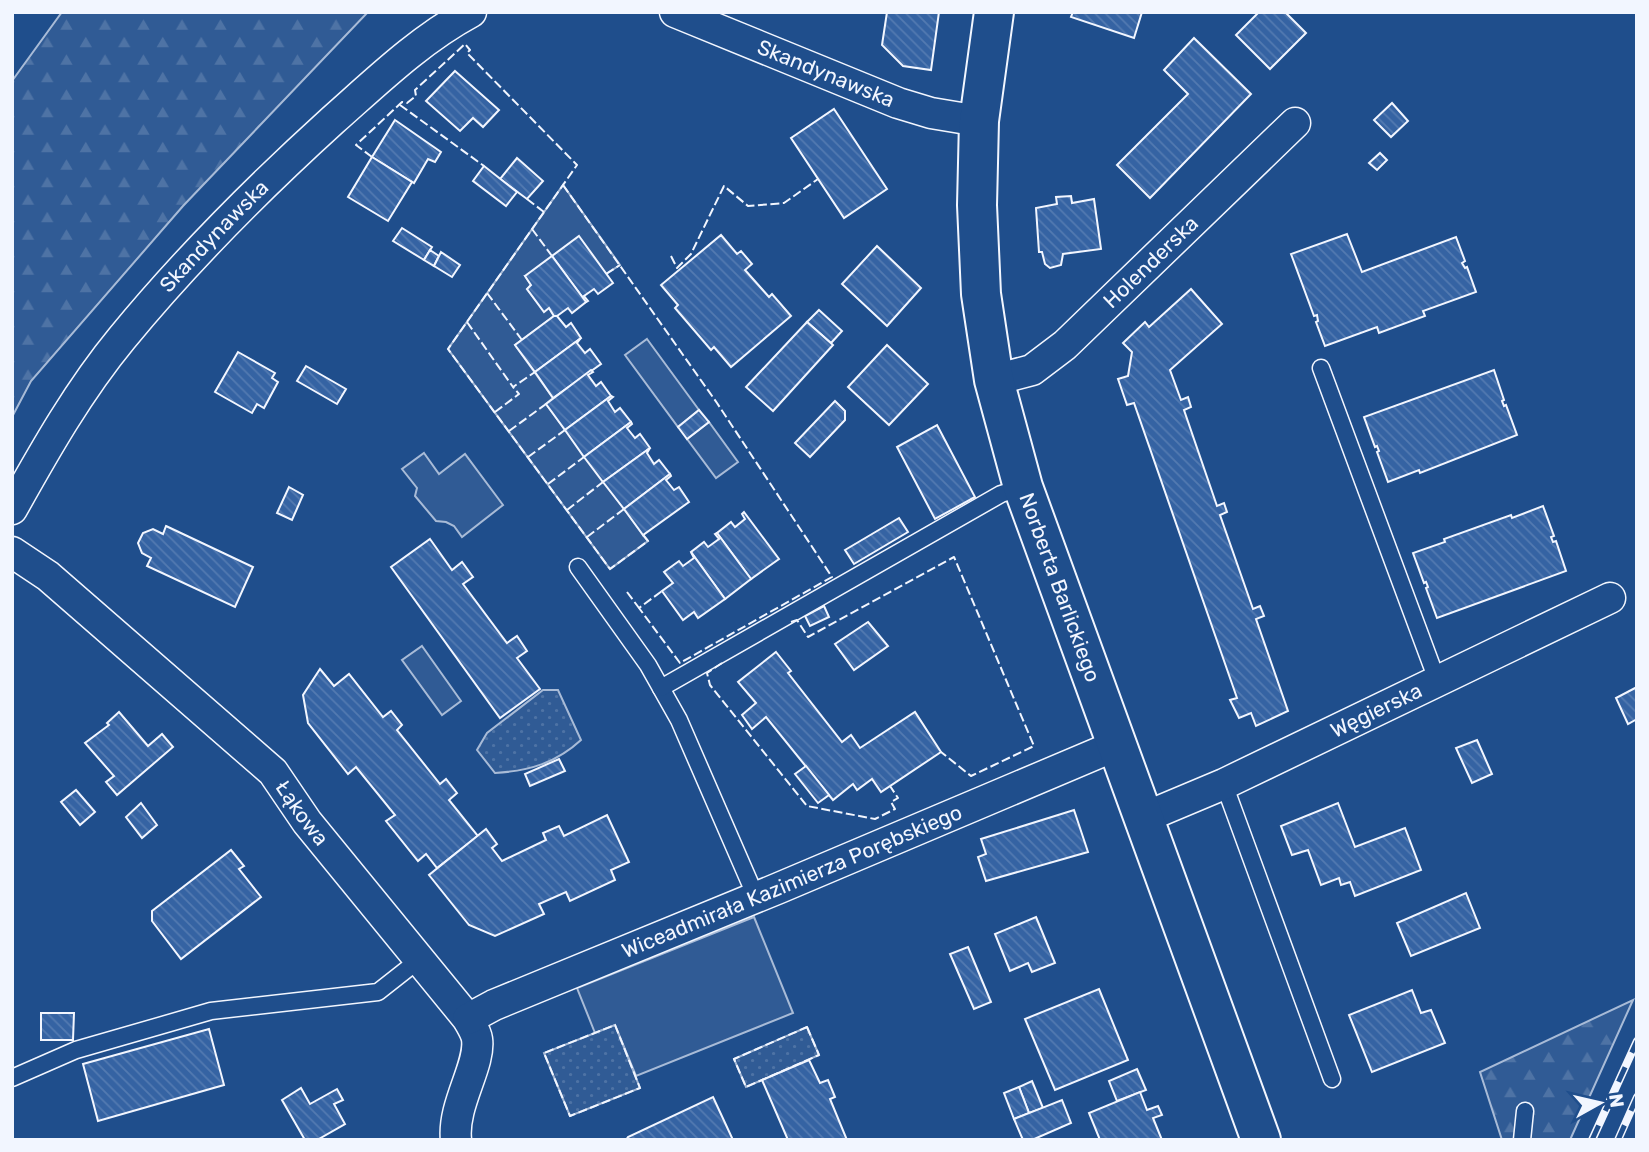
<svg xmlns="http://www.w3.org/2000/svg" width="1649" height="1152" font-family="Rubik,sans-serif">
<defs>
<pattern id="forest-firs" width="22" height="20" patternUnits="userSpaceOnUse" patternTransform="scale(1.75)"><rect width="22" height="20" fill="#305b95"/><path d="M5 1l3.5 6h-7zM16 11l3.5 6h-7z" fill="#4e73a5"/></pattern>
<pattern id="park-dots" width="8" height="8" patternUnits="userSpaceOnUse" patternTransform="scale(1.75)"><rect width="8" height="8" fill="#305b95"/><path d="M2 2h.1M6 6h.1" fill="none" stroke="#4e73a5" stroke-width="1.8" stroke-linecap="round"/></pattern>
<pattern id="building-back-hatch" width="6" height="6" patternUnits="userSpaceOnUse" patternTransform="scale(1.75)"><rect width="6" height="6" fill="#3563a3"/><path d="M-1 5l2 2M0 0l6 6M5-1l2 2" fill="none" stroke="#537ab1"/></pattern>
</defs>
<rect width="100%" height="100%" fill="#1f4e8c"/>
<!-- built -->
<g fill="#305b95" stroke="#a8bbd7" stroke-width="2">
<polygon points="563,185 620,265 606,274 525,276 531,285 527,289 544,311 549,308 554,316 515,345 553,398 546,404 648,541 610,569 448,349"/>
<polygon points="647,339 699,410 678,427 625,355"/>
<polygon points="709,422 738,462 716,478 687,439"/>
<polygon points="424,453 439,474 465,454 503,505 462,537 454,526 446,522 436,521 415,496 417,488 402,469"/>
<polygon points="422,646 461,701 442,715 402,660"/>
<polygon points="754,917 793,1013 636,1076 615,1025 595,1033 577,988"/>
</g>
<!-- forest -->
<g fill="url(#forest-firs)" stroke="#a8bbd7" stroke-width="2">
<polygon points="62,12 368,12 183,206 31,381 12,417 12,81"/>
<polygon points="1633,1000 1570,1140 1502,1140 1480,1072"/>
</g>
<!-- park -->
<g fill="url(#park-dots)" stroke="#a8bbd7" stroke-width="2">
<path d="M543 690H558L581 740C556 763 529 771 495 773L477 750 487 733Z"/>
<polygon points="615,1025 640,1088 570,1116 544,1053"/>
<polygon points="807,1027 819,1055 746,1087 734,1059"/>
</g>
<!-- building -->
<g fill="url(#building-back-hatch)" stroke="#f2f6ff" stroke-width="2">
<polygon points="887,12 939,12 931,70 903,66 882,45"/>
<polygon points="1073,12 1142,12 1134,38 1071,17"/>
<polygon points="1259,12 1285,12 1306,33 1270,69 1236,35"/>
<polygon points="1194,38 1251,94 1150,198 1117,165 1188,94 1164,70"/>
<polygon points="455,71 499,110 483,127 473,118 460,131 426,101"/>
<polygon points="1392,103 1408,121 1391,137 1374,120"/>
<polygon points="834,109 887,189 844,218 791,138"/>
<polygon points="395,120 441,152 435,162 428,159 414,183 372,157"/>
<polygon points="1380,153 1387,160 1377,170 1369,163"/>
<polygon points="372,157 412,182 388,221 348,197"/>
<polygon points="517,158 543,181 527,199 500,179"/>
<polygon points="484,166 517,192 506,206 473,181"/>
<polygon points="1071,196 1072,203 1094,199 1101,249 1063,254 1061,265 1050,268 1045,264 1042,252 1039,252 1036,208 1057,204 1056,197"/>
<polygon points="402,228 432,247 424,260 393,241"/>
<polygon points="1347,234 1362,272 1456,237 1465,261 1462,263 1465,268 1467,267 1476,292 1423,311 1425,316 1379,333 1377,327 1325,346 1316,322 1318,321 1317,315 1314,316 1291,254"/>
<polygon points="721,235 737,254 741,251 752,264 745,270 769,297 772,294 791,316 731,367 714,347 711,350 675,308 678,305 661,285"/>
<polygon points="579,236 613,283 598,294 594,289 584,296 588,301 586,302 552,256"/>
<polygon points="877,246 921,288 887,326 842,284"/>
<polygon points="430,250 439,256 434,266 424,260"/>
<polygon points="441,252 460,265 452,277 434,266"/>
<polygon points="552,256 586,302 572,313 568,308 557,316 554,316 549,308 544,312 527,289 531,285 525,276"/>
<polygon points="1191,289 1222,324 1170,370 1181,400 1188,397 1191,407 1184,410 1217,506 1224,503 1227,512 1220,515 1253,609 1260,606 1264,616 1256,619 1288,711 1256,726 1251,713 1239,718 1230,700 1237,698 1134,403 1127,405 1118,379 1128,376 1132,352 1123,343 1145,322 1149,327"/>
<polygon points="819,310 842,331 831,343 807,322"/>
<polygon points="554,316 557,316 566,327 571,323 581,338 535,372 515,345"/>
<polygon points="807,322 833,345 773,411 746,387"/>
<polygon points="581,338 577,343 585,353 590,349 601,364 553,398 535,372"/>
<polygon points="887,345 928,384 889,425 848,387"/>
<polygon points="238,352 275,373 272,378 278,382 264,408 257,404 252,413 215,392"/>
<polygon points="306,366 346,389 337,404 297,381"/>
<polygon points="591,370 593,372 588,375 596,386 601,382 611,396 565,430 546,404"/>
<polygon points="1494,370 1504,400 1502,401 1504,406 1506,405 1517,435 1420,473 1419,470 1388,482 1377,452 1379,451 1377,446 1375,447 1364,417"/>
<polygon points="611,396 613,397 608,401 615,412 620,408 631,422 584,457 565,430"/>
<polygon points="835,401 845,411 845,420 810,457 795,443"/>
<polygon points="699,410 709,422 687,439 678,427"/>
<polygon points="631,422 632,424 627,428 635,438 640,434 650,448 603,482 584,457"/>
<polygon points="937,425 975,497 935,519 897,447"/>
<polygon points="650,448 647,453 654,464 659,460 670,474 624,509 603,482"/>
<polygon points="670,474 671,476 666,480 674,490 679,487 689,502 643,535 624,509"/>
<polygon points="289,487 303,495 292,520 277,513"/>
<polygon points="1543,506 1554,536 1551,537 1553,542 1556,541 1566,571 1437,618 1426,588 1428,587 1426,582 1424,583 1413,553 1445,542 1444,539 1511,515 1512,518"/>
<polygon points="744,512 779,559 751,579 717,533 731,522 735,527 745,519 742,514"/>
<polygon points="899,518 908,532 854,564 845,550"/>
<polygon points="166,526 253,567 235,607 147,566 151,558 142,553 138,543 143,533 153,529 163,534"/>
<polygon points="717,533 751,579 725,599 691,552 704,542 708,547 719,539 715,534"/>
<polygon points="430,539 452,570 462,562 473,577 463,584 507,643 517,636 527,651 517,658 540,689 500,718 391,567"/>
<polygon points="691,552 725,599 698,618 694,612 683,620 662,591 673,583 664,572 679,561 683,566 694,558"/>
<polygon points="824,606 829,617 810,626 805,616"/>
<polygon points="868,622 888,646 854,670 835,644"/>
<polygon points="776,652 791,671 788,673 842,742 851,735 860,748 915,712 941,752 881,792 872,779 857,790 853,784 833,800 766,717 752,729 742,715 756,703 738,682"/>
<polygon points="320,669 334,686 349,674 383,717 391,711 402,725 397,730 440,784 446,779 457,793 449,800 478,836 437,868 426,854 418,861 386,821 395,815 356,767 348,774 308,723 303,695"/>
<polygon points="1637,687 1637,719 1628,724 1616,698"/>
<polygon points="119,712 148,746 162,734 173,747 117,795 106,782 114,776 85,743 109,725 107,723"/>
<polygon points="1477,740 1492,774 1472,783 1456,748"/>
<polygon points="559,759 565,771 530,786 525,774"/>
<polygon points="806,766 829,795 818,803 795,774"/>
<polygon points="76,790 95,812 80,825 61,802"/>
<polygon points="141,803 157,825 142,838 126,817"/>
<polygon points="1338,803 1355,847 1405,828 1421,870 1355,896 1350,882 1341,885 1339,878 1321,885 1308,850 1292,855 1281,826"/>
<polygon points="1074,810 1088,852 986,881 978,857 986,854 981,839"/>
<polygon points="607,815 629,862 611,870 615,880 570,901 566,892 539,904 544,914 495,936 469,925 429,875 486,829 497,844 492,848 502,861 546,840 543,833 559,826 564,836"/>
<polygon points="231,850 244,866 239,869 261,897 181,959 152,921 152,911"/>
<polygon points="1466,893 1480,928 1411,956 1397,923"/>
<polygon points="1036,917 1055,963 1032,972 1028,963 1010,971 995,934"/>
<polygon points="968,947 991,1002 974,1009 950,954"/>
<polygon points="1099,989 1128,1060 1055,1090 1025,1019"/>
<polygon points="1412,990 1421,1013 1431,1010 1445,1043 1372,1072 1349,1015"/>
<polygon points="41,1013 74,1013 73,1040 41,1040"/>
<polygon points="209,1029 224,1085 98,1121 83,1064"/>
<polygon points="809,1060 820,1083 828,1080 835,1097 830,1099 847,1140 788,1140 762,1080"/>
<polygon points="1137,1069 1146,1090 1117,1101 1109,1081"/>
<polygon points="1032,1081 1043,1108 1029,1113 1019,1087"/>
<polygon points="1019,1087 1029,1113 1014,1119 1004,1093"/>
<polygon points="301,1088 310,1104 337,1089 343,1100 334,1104 345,1124 317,1140 305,1140 282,1100"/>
<polygon points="1140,1092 1147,1110 1158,1106 1162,1115 1153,1118 1162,1140 1100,1140 1089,1113"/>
<polygon points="713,1097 733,1140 626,1140 628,1137"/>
<polygon points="1062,1100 1071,1123 1032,1140 1023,1140 1014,1119"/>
</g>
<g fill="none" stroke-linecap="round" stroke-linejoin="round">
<!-- service casing -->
<g stroke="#f2f6ff" stroke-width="19">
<g id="service">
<polyline points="1321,368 1437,680"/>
<polyline points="578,567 648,665 679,720 756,897"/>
<polyline points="661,688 1001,494 1023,487"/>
<polyline points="1224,784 1332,1079"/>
<polyline points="12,1078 76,1050 211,1011 378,992 420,959"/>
<polyline points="1522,1140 1525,1111"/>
</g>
</g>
<!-- minor casing -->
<g stroke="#f2f6ff" stroke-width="33">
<g id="minor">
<path id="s1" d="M675 12 898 103 931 113 979 121"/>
<path id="s2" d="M994 380 1032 370 1065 345 1295 123"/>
<path id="s3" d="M12 509C45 450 79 390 122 338 186 260 258 188 333 120 376 82 419 40 471 12"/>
<path id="s4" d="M12 552 48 576 273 772 307 822 468 1019C471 1025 476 1032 477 1039 481 1065 452 1105 456 1140"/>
<path id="s5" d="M1143 818 1224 784 1610 598"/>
<path id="s6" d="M468 1019 494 1005 779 888 1117 745"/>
</g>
</g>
<!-- tertiary casing -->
<g stroke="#f2f6ff" stroke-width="42">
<g id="tertiary">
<path id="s7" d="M994 12 979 121 977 205 981 294 994 380 1023 487 1261 1140"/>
</g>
</g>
<!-- service -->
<use href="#service" stroke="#1f4e8c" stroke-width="16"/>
<!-- minor -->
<use href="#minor" stroke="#1f4e8c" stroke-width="30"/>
<!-- tertiary -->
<use href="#tertiary" stroke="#1f4e8c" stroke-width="38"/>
<!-- rail casing -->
<g stroke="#f2f6ff" stroke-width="8">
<g id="rail">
<polyline points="1592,1140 1637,1041"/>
<polyline points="1618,1140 1637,1097"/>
</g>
</g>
<!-- rail -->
<use href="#rail" stroke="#1f4e8c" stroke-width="5" stroke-dasharray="16" stroke-linecap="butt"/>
<!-- fence -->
<g stroke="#f2f6ff" stroke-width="2" stroke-dasharray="9 3.5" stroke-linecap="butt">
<polyline points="400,105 484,166"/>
<polyline points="372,157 356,145 402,102 407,103 416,96 415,90 465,44 470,50 467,53 577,165 448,349 610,569 648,541 643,535"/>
<polyline points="563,185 717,403 832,577 680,663 639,608 662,591"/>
<polyline points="527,199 544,212"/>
<polyline points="532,229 552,256"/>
<polyline points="671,256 677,268 691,254 724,186 748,206 784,203 818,179"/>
<polyline points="606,274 620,265"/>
<polyline points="487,293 522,340"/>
<polyline points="467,322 513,387 535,372"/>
<polyline points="495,412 519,394 513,387"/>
<polyline points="509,431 546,404"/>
<polyline points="528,457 565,430"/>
<polyline points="548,484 584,457"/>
<polyline points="567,510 603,482"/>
<polyline points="587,537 624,509"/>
<polyline points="627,592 639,608"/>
<polyline points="791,622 797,620 808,637 954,557 1034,746 971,776 941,752"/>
<polyline points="722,663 707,673 710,685 807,806 875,819 895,809 891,802 898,798 890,786"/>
<polygon points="615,1025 640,1088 570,1116 544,1053"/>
<polygon points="807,1027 819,1055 746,1087 734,1059"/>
</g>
</g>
<g text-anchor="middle" stroke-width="5" stroke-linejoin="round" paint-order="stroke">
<!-- street labels -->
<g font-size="21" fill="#f2f6ff" stroke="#1f4e8c">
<text dy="7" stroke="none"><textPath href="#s1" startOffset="163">Skandynawska</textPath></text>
<text dy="7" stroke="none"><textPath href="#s3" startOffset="341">Skandynawska</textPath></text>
<text dy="7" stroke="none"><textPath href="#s2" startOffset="200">Holenderska</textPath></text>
<text dy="7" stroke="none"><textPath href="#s7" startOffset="588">Norberta Barlickiego</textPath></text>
<text dy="7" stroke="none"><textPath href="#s5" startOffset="257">Węgierska</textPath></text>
<text dy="7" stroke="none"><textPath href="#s4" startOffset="392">Łąkowa</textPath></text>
<text dy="7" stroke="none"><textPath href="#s6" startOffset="352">Wiceadmirała Kazimierza Porębskiego</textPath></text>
</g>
</g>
<!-- border -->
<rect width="1649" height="1152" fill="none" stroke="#f2f6ff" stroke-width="28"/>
<!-- north arrow -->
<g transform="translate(1600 1103) rotate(82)" stroke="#1f4e8c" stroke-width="5" paint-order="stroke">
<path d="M0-5L12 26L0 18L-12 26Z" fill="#f2f6ff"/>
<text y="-10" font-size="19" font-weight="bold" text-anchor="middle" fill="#f2f6ff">N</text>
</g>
</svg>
